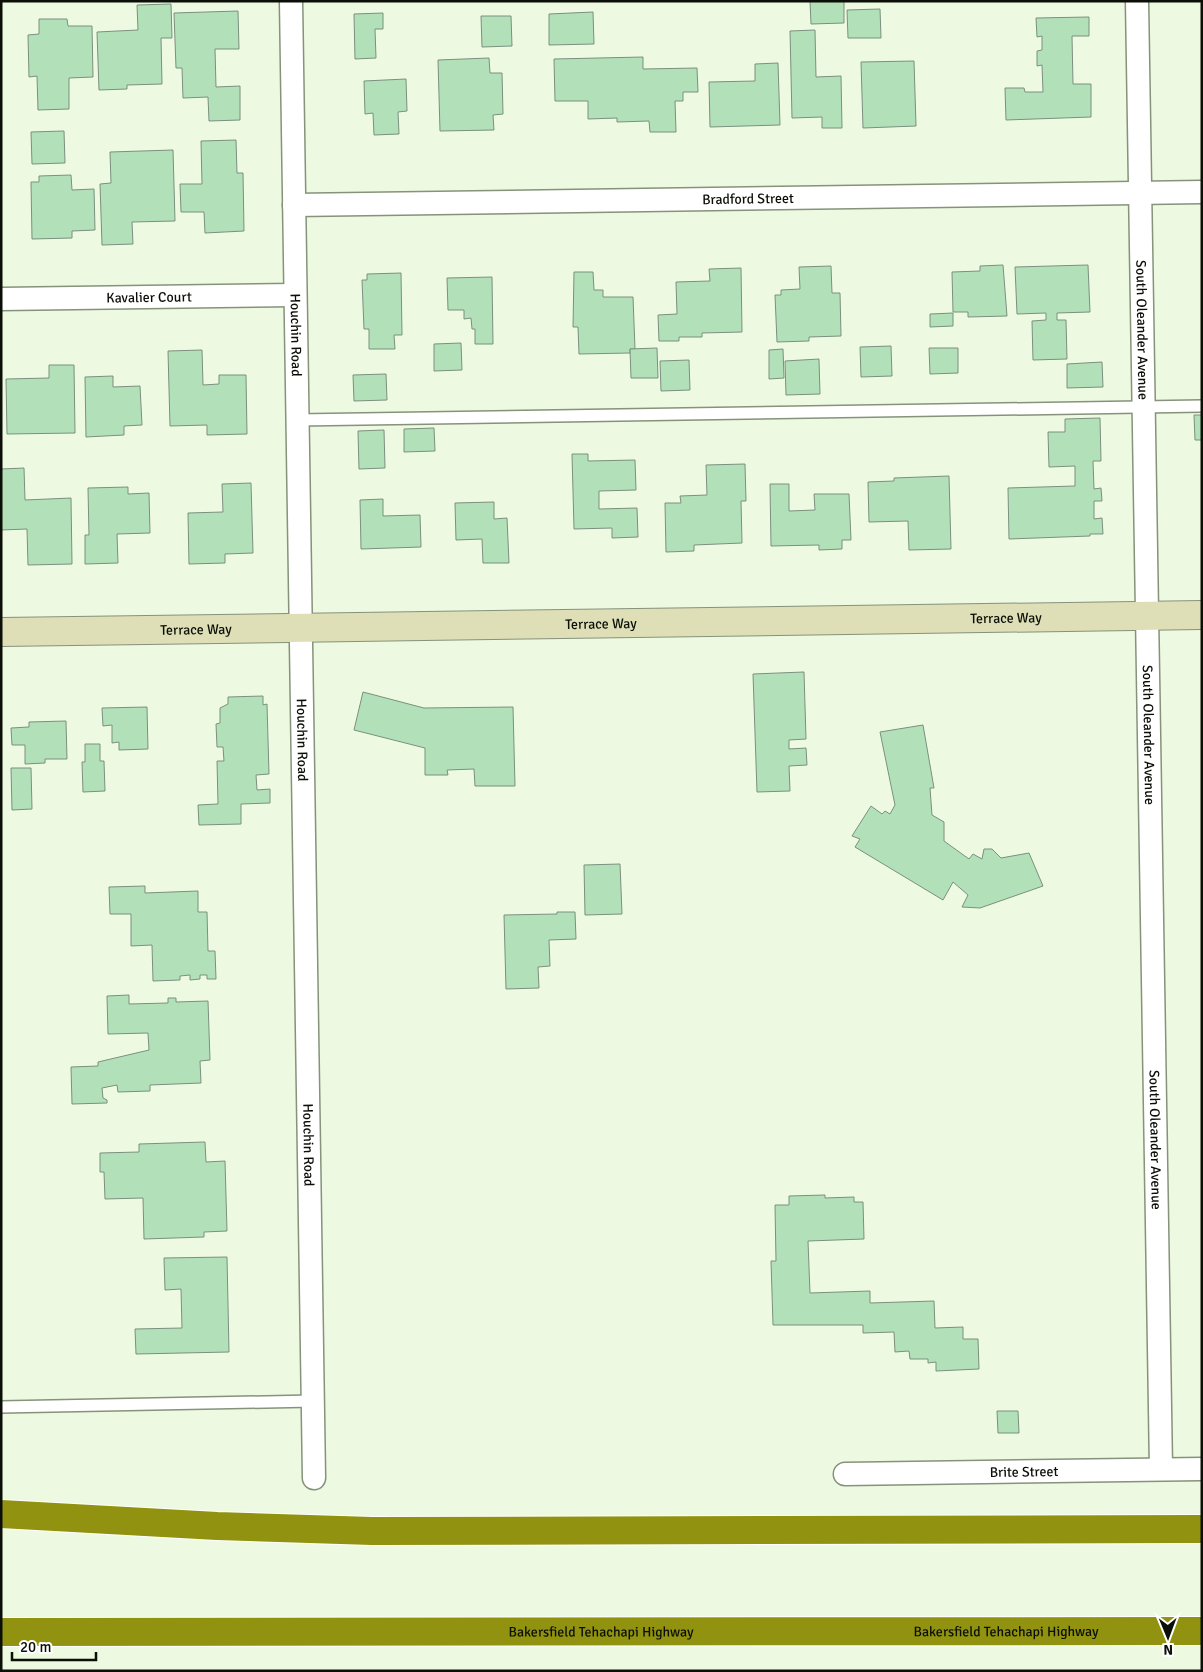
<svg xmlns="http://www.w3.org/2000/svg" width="1203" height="1672" font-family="Signika,sans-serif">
<rect width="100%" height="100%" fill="#edfae1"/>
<!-- building -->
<g fill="#b2e1b9" stroke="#7b907e">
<polygon points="810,1 844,1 844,23 811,24"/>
<polygon points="171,4 172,38 161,38 162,84 127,85 127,89 99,90 97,32 138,30 137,5"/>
<polygon points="880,9 881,38 848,38 847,10"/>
<polygon points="238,11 239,49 215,49 216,87 240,86 240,120 209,121 208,97 183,98 182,68 176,68 174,13"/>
<polygon points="593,12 594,44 549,45 549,14"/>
<polygon points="383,13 383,29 375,29 376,58 355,59 354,14"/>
<polygon points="481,16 511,16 512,46 482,47"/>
<polygon points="1089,17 1089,36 1072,36 1073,84 1091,84 1091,117 1006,120 1005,88 1024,88 1025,92 1043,92 1042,65 1037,66 1037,51 1042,50 1042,36 1037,37 1036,18"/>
<polygon points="39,19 67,19 68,26 92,26 93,77 69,78 69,109 38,110 37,76 29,77 28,35 39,34"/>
<polygon points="815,30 816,77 841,76 842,128 822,128 822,117 792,118 790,31"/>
<polygon points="643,57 643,69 697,68 698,92 683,92 683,101 675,101 676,132 650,132 649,121 617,122 617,118 588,119 588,101 555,101 554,59"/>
<polygon points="489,58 490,73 502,73 503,114 493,115 494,130 440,131 438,60"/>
<polygon points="914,61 916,126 863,128 861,62"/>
<polygon points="778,63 780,125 710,127 709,82 755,81 755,64"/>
<polygon points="406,79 407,111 398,112 399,134 374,135 373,113 365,114 364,81"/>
<polygon points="64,131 65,163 32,164 31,132"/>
<polygon points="236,140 237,173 243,173 244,231 205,233 204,212 181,212 180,184 202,184 201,141"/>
<polygon points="173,150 175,221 132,222 133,244 102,245 100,184 111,183 110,152"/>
<polygon points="71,175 72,190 94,189 95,230 72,231 72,238 32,239 31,182 39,182 39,176"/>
<polygon points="1003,265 1007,316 968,317 968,312 953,312 952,272 980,271 980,266"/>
<polygon points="1088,265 1090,312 1057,313 1057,320 1066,320 1067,359 1033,360 1032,321 1046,320 1046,313 1017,314 1015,267"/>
<polygon points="831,266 832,293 840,293 841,336 809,337 809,341 777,342 775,295 781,295 781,290 800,289 799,267"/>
<polygon points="741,268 742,332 702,333 702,337 679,337 679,341 659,341 658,315 677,314 676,282 710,281 709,269"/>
<polygon points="574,272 593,272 594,290 603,290 603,297 633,297 635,349 630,349 630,353 579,354 578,327 573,327"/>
<polygon points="401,273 402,335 394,335 395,349 369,349 369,329 364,329 362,280 367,280 367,274"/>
<polygon points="492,277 493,344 475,344 475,329 472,329 471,318 464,319 464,310 448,310 447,278"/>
<polygon points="953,313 953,326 930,327 930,314"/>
<polygon points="461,343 462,370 434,371 434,344"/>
<polygon points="891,346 892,376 861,377 860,347"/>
<polygon points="657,348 658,378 631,378 630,349"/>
<polygon points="929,348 958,348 958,373 930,374"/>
<polygon points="783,349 784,378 769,379 769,350"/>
<polygon points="202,350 203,385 219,384 219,375 246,375 247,434 207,435 207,425 170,426 168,351"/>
<polygon points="819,359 820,394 786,395 785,361"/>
<polygon points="689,360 690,390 661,391 660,361"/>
<polygon points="1102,362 1103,387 1067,388 1067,364"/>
<polygon points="49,365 74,365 75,433 7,434 6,379 49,378"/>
<polygon points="386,374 387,400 354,401 353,375"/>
<polygon points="113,376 113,387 140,386 142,425 124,426 124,435 86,437 85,377"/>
<polygon points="1194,415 1202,415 1202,440 1195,440"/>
<polygon points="1100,418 1101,461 1093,461 1094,489 1101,488 1102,501 1094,501 1094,519 1102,518 1103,534 1090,534 1090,536 1009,539 1008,488 1075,486 1075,466 1049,467 1048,432 1065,432 1065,419"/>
<polygon points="434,428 435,451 404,452 404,429"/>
<polygon points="384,430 385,468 359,469 358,431"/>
<polygon points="572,454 588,454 588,461 635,460 636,490 599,491 599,509 637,508 638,537 612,538 612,528 574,529"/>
<polygon points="745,464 746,501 741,501 742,543 694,545 694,551 666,552 665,503 681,503 680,496 707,495 706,465"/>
<polygon points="24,468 25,500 71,498 72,564 28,565 27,529 1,530 1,469"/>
<polygon points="949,476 951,549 909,550 908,521 869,522 868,482 894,481 894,478"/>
<polygon points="251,483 253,553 225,554 225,563 189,564 188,513 223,512 222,484"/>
<polygon points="770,484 789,484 789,511 815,510 814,494 849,494 851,540 842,540 842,549 819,550 819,545 771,546"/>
<polygon points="128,487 128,494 149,493 150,533 117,534 118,563 85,564 85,535 89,535 88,488"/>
<polygon points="383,499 383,516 420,515 421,547 361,549 360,500"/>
<polygon points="494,502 494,519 507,518 509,563 483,563 482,539 456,540 455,503"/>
<polygon points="804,672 806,739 789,740 789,749 806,748 807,765 789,766 790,791 757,792 753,674"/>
<polygon points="363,692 424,708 513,707 515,786 475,786 474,769 447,770 448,775 425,775 425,748 354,730"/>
<polygon points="263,696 263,705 267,704 269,774 256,775 257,790 270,789 270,803 241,804 241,824 199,825 198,805 218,804 217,761 224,761 223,747 217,747 216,724 220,723 220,708 228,704 228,697"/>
<polygon points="147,707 148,749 119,750 119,742 112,743 112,725 103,726 102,708"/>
<polygon points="66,721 67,759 45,759 45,763 25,764 25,745 12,745 11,728 29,727 29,722"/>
<polygon points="923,725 934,788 930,788 932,815 944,822 944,841 969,859 973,854 982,859 984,849 992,849 1001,858 1029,853 1043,886 980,908 962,907 968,895 953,882 943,900 855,847 860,839 852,836 871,806 882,814 885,811 890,814 895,805 880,732"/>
<polygon points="85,744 100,744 100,761 104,761 105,791 83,792 82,762 85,762"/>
<polygon points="11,768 31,768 32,809 12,810"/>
<polygon points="620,864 622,914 585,915 584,865"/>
<polygon points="145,886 145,893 198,891 198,912 207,912 208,951 215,951 216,979 207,979 207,975 200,975 200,979 190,980 190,975 180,976 180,980 153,981 152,945 131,946 131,914 110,914 109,887"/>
<polygon points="557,912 575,912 576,939 549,940 550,966 538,967 539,988 506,989 504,915 557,914"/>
<polygon points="129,995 129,1004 168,1003 168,998 176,998 176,1002 208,1001 210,1060 200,1061 201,1083 150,1085 150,1091 118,1092 117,1085 102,1088 103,1098 107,1100 107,1103 72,1104 71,1067 98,1066 98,1062 149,1050 148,1033 108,1034 107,996"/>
<polygon points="205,1142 206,1162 225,1161 227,1231 204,1232 204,1237 144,1239 143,1198 105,1199 104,1172 100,1172 100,1153 139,1152 139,1144"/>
<polygon points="825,1195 825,1198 854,1197 854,1202 863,1202 864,1239 808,1241 810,1293 870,1291 870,1303 934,1301 935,1328 963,1327 963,1339 978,1339 979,1369 936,1371 936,1362 928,1363 928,1359 910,1359 909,1351 895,1352 894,1332 863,1333 863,1325 773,1325 771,1261 776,1261 775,1205 789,1205 789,1196"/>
<polygon points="227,1257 229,1352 136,1354 135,1329 182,1328 181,1289 165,1290 164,1258"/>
<polygon points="997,1411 1018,1411 1019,1433 998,1433"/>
</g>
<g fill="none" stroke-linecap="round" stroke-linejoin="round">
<!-- lane casing -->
<g stroke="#86927b" stroke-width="14">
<g id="lane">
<polyline points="297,420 1202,406"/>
<polyline points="1,1407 313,1401"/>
</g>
</g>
<!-- street casing -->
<g stroke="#86927b" stroke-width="25">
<g id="street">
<path id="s1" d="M291 1 314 1478"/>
<path id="s2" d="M1137 1 1161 1469"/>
<path id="s3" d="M294 205 1202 192"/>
<path id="s4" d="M1 299 295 295"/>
<path id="s5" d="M845 1474 1202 1469"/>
</g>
</g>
<!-- secondary casing -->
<g stroke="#86927b" stroke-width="30">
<g id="secondary">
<path id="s6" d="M1 632 1202 615"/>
</g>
</g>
<!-- highway casing -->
<g stroke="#fff" stroke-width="30">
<g id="highway">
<polyline points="1,1514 217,1526 372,1531 1202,1529"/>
<path id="s7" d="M1 1632 1202 1631"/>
</g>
</g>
<!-- lane -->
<use href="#lane" stroke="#fff" stroke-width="11"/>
<!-- street -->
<use href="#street" stroke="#fff" stroke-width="22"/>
<!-- secondary -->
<use href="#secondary" stroke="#dedeb7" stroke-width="28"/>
<!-- highway -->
<use href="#highway" stroke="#91920f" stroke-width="28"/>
</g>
<g text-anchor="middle" stroke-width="5" stroke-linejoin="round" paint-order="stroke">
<!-- street labels -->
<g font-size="14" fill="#0b0f07" stroke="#fff">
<text dy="5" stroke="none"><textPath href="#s3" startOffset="454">Bradford Street</textPath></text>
<text dy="5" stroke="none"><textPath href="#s4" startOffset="148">Kavalier Court</textPath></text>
<text dy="5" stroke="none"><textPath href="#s2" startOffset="329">South Oleander Avenue</textPath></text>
<text dy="5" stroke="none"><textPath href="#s1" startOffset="334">Houchin Road</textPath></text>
<text dy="5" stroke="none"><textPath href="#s6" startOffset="1005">Terrace Way</textPath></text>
<text dy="5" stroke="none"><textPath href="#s6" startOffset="600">Terrace Way</textPath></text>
<text dy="5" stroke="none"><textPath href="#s6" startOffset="195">Terrace Way</textPath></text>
<text dy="5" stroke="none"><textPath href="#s2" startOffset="734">South Oleander Avenue</textPath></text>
<text dy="5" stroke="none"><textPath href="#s1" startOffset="739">Houchin Road</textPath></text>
<text dy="5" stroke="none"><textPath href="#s2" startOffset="1139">South Oleander Avenue</textPath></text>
<text dy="5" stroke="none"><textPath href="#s1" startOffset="1144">Houchin Road</textPath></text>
<text dy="5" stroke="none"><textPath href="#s5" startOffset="179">Brite Street</textPath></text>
<text dy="5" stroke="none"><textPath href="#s7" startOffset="600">Bakersfield Tehachapi Highway</textPath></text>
<text dy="5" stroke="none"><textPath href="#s7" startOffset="1005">Bakersfield Tehachapi Highway</textPath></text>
</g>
</g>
<!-- border -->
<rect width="1203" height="1672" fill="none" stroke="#0b0f07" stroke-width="5"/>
<!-- north arrow -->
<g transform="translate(1168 1637) rotate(179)" stroke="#ffffff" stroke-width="4" paint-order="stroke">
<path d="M0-4L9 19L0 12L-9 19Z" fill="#0b0f07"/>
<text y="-8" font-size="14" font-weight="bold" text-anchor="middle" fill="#0b0f07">N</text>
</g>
<!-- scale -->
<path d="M12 1652v8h84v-8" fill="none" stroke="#0b0f07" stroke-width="2.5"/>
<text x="20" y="1652" font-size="15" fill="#0b0f07" stroke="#ffffff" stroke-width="4" paint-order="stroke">20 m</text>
</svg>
